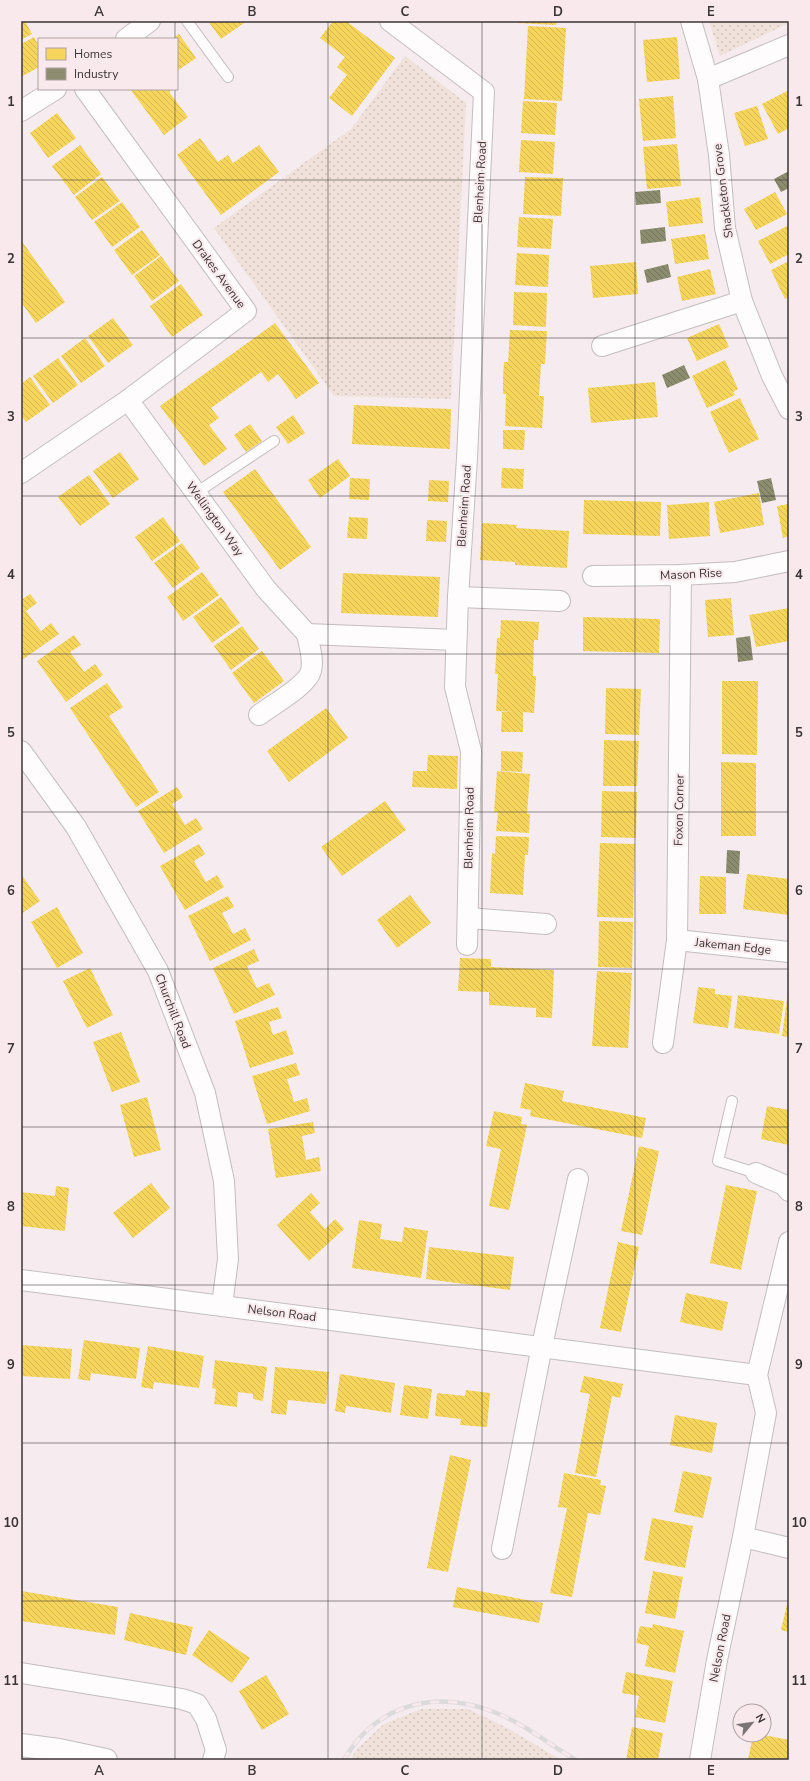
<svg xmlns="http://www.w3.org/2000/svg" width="810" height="1781" font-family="'Nunito Sans',sans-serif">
<defs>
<pattern id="grass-dots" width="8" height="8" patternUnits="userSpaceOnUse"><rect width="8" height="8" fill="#f0e2da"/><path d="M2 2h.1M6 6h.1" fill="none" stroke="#cfc2bc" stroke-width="1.8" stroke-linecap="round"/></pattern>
<pattern id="homes-back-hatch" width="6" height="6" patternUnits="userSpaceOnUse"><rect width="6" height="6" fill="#f6d55c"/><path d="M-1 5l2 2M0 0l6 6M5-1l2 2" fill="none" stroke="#d4b751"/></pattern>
<pattern id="industry-back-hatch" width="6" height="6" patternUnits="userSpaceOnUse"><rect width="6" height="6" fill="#8c8c6e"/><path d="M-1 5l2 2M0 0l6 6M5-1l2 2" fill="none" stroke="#74735b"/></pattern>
</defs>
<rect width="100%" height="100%" fill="#f6ecef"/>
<!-- grass -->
<g fill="url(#grass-dots)">
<polygon points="709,21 789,21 789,23 720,56"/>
<polygon points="405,56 466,103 451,399 334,396 214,228 351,129"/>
<polygon points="421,1709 468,1709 509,1729 561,1760 350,1760 358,1748 384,1724"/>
</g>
<!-- homes -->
<g fill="url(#homes-back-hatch)">
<polygon points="21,21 25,21 32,34 21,40"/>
<polygon points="208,21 247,21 221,39"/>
<polygon points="333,21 346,21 395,58 352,116 329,98 347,75 337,67 345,57 320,38"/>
<polygon points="517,21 557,21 556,25 517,23"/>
<polygon points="528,26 566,28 562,101 524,99"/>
<polygon points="179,34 196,58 177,71 177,39 172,39"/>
<polygon points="34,37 39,46 39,67 21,77 21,44"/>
<polygon points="677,37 680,79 647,82 643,40"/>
<polygon points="130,89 174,89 169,92 188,117 164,135"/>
<polygon points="789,90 789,128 778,134 762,104"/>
<polygon points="673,96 676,138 643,141 639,99"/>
<polygon points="523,101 557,103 555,135 521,133"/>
<polygon points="757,106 768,139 745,146 734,113"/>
<polygon points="57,113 76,138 48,158 30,133"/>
<polygon points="200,138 218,162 228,155 233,163 259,145 279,172 221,215 177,155"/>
<polygon points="521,140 555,142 553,174 519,172"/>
<polygon points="677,144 681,186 647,189 643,147"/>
<polygon points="80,145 101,174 74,195 52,166"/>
<polygon points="102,177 120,201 92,220 75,197"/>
<polygon points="525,177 563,178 561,216 523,214"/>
<polygon points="775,192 787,214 756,230 744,209"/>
<polygon points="700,197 703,223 669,227 666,202"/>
<polygon points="122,202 140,227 112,247 94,222"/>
<polygon points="519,217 553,219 551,249 517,247"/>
<polygon points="789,225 789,254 770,264 758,241"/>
<polygon points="142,230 160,255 132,275 114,250"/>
<polygon points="705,234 709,259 675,264 671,239"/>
<polygon points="21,240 65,302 36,323 21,302"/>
<polygon points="517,253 549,255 548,287 515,285"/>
<polygon points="161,256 179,281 152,301 134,276"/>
<polygon points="789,261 789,297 785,299 771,270"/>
<polygon points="636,262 638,294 593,298 590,266"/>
<polygon points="710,269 716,294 682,301 677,277"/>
<polygon points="181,284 203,315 172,337 150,306"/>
<polygon points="514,292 547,293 546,327 513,325"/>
<polygon points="113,318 133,345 108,363 88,336"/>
<polygon points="275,323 319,383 296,399 278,374 268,382 261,372 211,408 219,418 209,425 227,449 204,466 160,406"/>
<polygon points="719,324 729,347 697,361 687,338"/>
<polygon points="510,330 547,331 545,364 541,364 539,396 544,396 542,428 505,426 506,394 503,394 503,378 504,362 508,362"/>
<polygon points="85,338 105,366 81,383 61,356"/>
<polygon points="58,358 78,385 53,403 33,376"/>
<polygon points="725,360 738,389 733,392 735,395 707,408 692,376"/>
<polygon points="30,377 50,405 26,422 21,415 21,384"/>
<polygon points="655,382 658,417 591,423 588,388"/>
<polygon points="740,398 759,439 729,453 710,412"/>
<polygon points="354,405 451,409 450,449 352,444"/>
<polygon points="293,415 305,433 288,444 276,427"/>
<polygon points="250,424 262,441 246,452 234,435"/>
<polygon points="503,430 525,430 524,450 503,449"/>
<polygon points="120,452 139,479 113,498 93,471"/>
<polygon points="338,459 350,476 320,498 308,480"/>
<polygon points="502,468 524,469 523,489 501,488"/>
<polygon points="255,469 311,547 280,570 223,492"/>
<polygon points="89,475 110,504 80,526 58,497"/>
<polygon points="350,478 370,479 369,500 349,499"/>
<polygon points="429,480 449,481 448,502 428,501"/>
<polygon points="759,493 764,525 720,533 714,502"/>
<polygon points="584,500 661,502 660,536 583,534"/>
<polygon points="709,502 710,536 669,539 667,505"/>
<polygon points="789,504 789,536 783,538 777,506"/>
<polygon points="163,517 180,541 152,561 135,537"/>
<polygon points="349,517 368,518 367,539 347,538"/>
<polygon points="427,520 447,521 446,542 426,541"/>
<polygon points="482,523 517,525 516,528 569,531 567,568 515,565 515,562 480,560"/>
<polygon points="182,543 200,568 173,588 154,563"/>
<polygon points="202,572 219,595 183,621 167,597"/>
<polygon points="343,573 440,577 438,617 341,613"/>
<polygon points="30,594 37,603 26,611 34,622 41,631 51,623 59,634 22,660 21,600"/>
<polygon points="221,597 240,623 212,643 193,617"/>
<polygon points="731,598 734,635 708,637 705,600"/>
<polygon points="789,608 789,641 756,647 749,615"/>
<polygon points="583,617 660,619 659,653 583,651"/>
<polygon points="501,620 539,622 538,640 534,640 533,676 536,676 534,713 523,712 523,732 501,732 502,712 515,712 496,711 498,674 495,674 497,638 500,638"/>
<polygon points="242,626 259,649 231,670 214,646"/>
<polygon points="74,635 81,645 70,652 84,672 95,664 103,675 66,702 37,661"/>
<polygon points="262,651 284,681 254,703 232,673"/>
<polygon points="722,681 758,681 757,755 722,754"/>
<polygon points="107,683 123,707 109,716 159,792 136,807 70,708"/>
<polygon points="606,688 641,689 639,735 605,734"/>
<polygon points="326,708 348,738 289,782 267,751"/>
<polygon points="604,740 639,741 637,786 603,786"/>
<polygon points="501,751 523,752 522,772 501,771"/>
<polygon points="428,755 458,756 457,789 412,787 413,771 427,771"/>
<polygon points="721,762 756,763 756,836 721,836"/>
<polygon points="497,771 530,774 527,814 530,814 529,833 496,831 498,812 494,812"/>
<polygon points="177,787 183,797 172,804 185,825 196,818 203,829 164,853 138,811"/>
<polygon points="602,791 637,792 636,838 601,837"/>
<polygon points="385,801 406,830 342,876 321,847"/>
<polygon points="496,836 529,837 528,855 525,855 523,895 490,893 492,853 495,854"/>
<polygon points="600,843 635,844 633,918 597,917"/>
<polygon points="199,844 205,854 194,861 200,872 206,882 217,875 224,887 185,910 160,866"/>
<polygon points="21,874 40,901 21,914"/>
<polygon points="747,874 789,879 789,915 743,909"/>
<polygon points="700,876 726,877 726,914 699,914"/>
<polygon points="410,895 431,923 397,948 377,920"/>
<polygon points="228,896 234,907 222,913 233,934 245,928 251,940 210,961 188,916"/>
<polygon points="57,907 83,953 57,968 31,922"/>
<polygon points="599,921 633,922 632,968 598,967"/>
<polygon points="254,949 259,961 247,966 252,978 257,988 269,983 275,995 234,1014 213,968"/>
<polygon points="460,958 491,959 491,967 554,970 552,1018 536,1017 536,1008 489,1005 489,992 458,991"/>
<polygon points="90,968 113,1015 87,1028 63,981"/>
<polygon points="597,971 632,973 628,1048 592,1046"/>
<polygon points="698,987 715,989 715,994 732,996 728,1028 693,1023"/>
<polygon points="738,995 784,1001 779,1034 734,1028"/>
<polygon points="787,999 789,1000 789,1037 782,1036"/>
<polygon points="278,1007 282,1018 269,1022 273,1035 286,1030 294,1054 250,1068 235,1021"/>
<polygon points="121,1032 140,1082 112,1092 93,1042"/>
<polygon points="296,1063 300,1075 287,1079 294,1102 307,1098 310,1111 267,1124 252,1076"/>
<polygon points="525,1083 564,1091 562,1101 646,1118 642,1138 530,1116 531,1110 520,1108"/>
<polygon points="147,1097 161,1150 134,1157 120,1105"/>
<polygon points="767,1106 789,1110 789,1145 761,1139"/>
<polygon points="494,1111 522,1117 521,1124 527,1125 509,1210 489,1206 501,1149 486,1146"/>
<polygon points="313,1122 315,1133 302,1136 306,1160 319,1157 321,1171 276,1178 268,1129"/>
<polygon points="639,1146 659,1151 642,1235 621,1231"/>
<polygon points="151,1183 170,1208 133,1238 113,1213"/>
<polygon points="726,1185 757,1191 741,1270 710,1263"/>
<polygon points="56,1186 69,1188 65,1231 21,1226 21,1192 55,1196"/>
<polygon points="311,1193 320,1203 310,1212 317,1220 325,1229 335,1219 344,1229 309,1261 277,1225"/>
<polygon points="359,1220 382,1224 380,1239 402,1242 404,1227 428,1231 421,1278 352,1268"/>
<polygon points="618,1242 639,1247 621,1332 600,1328"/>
<polygon points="429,1247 514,1257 510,1290 426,1279"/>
<polygon points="686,1293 728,1302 722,1331 680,1322"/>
<polygon points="84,1340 140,1348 136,1379 91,1373 90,1381 78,1379"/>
<polygon points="21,1345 72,1349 70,1379 21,1376"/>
<polygon points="148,1346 204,1356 199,1388 154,1382 153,1389 141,1387"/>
<polygon points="215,1360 267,1367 263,1401 253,1399 253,1394 238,1392 237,1407 214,1404 216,1389 212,1388"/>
<polygon points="275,1367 329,1372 326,1404 288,1400 286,1415 271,1413"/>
<polygon points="340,1374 395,1383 391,1413 346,1406 345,1413 335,1411"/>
<polygon points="584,1376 623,1384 620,1398 612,1396 596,1477 575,1473 590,1394 580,1392"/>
<polygon points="404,1385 432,1389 428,1419 400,1415"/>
<polygon points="466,1390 490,1393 487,1427 460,1425 461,1419 435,1416 437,1393 465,1396"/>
<polygon points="675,1415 717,1423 712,1453 670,1445"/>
<polygon points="450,1455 471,1460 448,1572 427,1568"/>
<polygon points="683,1471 712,1477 703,1518 674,1512"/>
<polygon points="564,1473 601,1480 600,1485 606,1486 600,1515 588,1513 572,1597 550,1593 567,1508 558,1507"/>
<polygon points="652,1518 693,1526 685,1568 644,1560"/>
<polygon points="653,1571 683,1577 675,1619 645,1613"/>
<polygon points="457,1587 543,1603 539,1623 453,1607"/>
<polygon points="21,1591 118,1607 115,1635 21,1621"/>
<polygon points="788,1600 789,1601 789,1632 781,1630"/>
<polygon points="130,1613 193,1627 186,1655 124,1640"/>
<polygon points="653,1624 684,1631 675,1673 645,1666 649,1646 636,1643 640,1626 652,1628"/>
<polygon points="209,1630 250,1658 232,1683 192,1655"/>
<polygon points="626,1672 673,1681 665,1723 635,1717 639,1696 622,1693"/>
<polygon points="266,1675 289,1714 262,1730 239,1691"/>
<polygon points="632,1727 663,1733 658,1760 626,1760"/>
<polygon points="753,1735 764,1735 789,1740 789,1760 748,1760"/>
</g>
<!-- industry -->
<g fill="url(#industry-back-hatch)">
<polygon points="789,171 789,188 781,192 774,179"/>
<polygon points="660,190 661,203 636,205 635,192"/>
<polygon points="665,227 666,241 641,244 640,230"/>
<polygon points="668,264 671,277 647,283 644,270"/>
<polygon points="684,365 690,378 667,388 662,375"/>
<polygon points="771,478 776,500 762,503 757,481"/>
<polygon points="750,636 753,660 738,662 736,638"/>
<polygon points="727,850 740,851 739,874 726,873"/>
</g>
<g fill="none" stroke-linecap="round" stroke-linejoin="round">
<!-- lane casing -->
<g stroke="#c4bdbf" stroke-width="12">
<g id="lane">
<polyline points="187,21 228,77"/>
<polyline points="196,493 274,441"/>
<polyline points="732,1101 718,1161 756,1173"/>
</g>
</g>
<!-- street casing -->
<g stroke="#c4bdbf" stroke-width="22">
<g id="street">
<polyline points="390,21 484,92 467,458 458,597 455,687 471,751 467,945"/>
<polyline points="691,21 708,79 719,155 725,228 742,301 772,376 789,409"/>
<polyline points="126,39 150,21"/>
<polyline points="708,79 789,45"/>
<polyline points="21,111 56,89"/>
<polyline points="602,346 742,301"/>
<polyline points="128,400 266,589 307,634 456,640"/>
<polyline points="21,473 128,400 246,311 85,89"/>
<polyline points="593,576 681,575 735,572 789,561"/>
<polyline points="458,597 560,601"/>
<path d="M259 715C272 705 307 686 311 671 314 659 309 645 307 634"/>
<polyline points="21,751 76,827 158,971 205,1093 224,1181 228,1259 222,1305"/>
<polyline points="468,918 546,924"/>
<polyline points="677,940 789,952"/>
<polyline points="663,1043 677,940 681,575"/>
<polyline points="756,1173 784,1185 789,1191"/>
<polyline points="21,1280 757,1375"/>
<polyline points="743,1537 789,1548"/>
<polyline points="502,1549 542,1346 578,1179"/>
<polyline points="21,1673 182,1699 197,1704 206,1719 216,1750 213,1760"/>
<polyline points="700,1760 717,1660 743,1537 766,1413 757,1375 789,1242"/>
</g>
</g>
<!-- secondary casing -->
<g stroke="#c4bdbf" stroke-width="24">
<polyline id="secondary" points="21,1745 59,1750 106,1760"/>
</g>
<!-- lane -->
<use href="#lane" stroke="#fefcfd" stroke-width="10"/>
<!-- street -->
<use href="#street" stroke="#fefcfd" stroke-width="20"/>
<!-- secondary -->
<use href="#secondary" stroke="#fefcfd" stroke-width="22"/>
<!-- rail casing -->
<g stroke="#dcd9da" stroke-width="4.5">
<path id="rail" d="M344 1760C376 1704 435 1689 494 1712 523 1723 549 1744 576 1760"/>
</g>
<!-- rail -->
<use href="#rail" stroke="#f9e9ed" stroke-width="3" stroke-dasharray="9" stroke-linecap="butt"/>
</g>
<!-- grid -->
<path fill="none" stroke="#3b3536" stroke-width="1" stroke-opacity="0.55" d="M175 21V39M328 21V1760M482 21V1760M635 21V1760M175 89V1760M21 180H789M21 338H789M21 496H789M21 654H789M21 812H789M21 969H789M21 1127H789M21 1285H789M21 1443H789M21 1601H789"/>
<g text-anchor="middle" stroke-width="4" stroke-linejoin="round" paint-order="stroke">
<!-- street labels -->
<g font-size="12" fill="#3b3536" stroke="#f9e9ed">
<text transform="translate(480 182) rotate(-87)" y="4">Blenheim Road</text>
<text transform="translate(723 191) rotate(-97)" y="4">Shackleton Grove</text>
<text transform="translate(219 274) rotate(54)" y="4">Drakes Avenue</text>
<text transform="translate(464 506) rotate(-86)" y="4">Blenheim Road</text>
<text transform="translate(215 519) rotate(54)" y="4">Wellington Way</text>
<text transform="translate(691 574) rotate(-3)" y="4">Mason Rise</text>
<text transform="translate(679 810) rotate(-89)" y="4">Foxon Corner</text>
<text transform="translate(469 828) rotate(-89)" y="4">Blenheim Road</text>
<text transform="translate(733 946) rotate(6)" y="4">Jakeman Edge</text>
<text transform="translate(173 1011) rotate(69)" y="4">Churchill Road</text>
<text transform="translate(282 1313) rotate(7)" y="4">Nelson Road</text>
<text transform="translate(720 1648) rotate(-79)" y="4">Nelson Road</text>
</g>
</g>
<!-- border -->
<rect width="810" height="1781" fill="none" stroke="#f9e9ed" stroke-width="44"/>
<!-- legend -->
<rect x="38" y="38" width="140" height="52" fill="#f9e9ed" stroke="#ada1a4"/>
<rect x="46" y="48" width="20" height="12" fill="#f6d55c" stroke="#ada1a4"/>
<text x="74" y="58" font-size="12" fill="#3b3536">Homes</text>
<rect x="46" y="68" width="20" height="12" fill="#8c8c6e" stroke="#ada1a4"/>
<text x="74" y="78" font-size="12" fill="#3b3536">Industry</text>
<!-- north arrow -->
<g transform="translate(752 1723) rotate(61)"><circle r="19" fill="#f9e9ed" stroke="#ada1a4"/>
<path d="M0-3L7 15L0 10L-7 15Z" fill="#7c7577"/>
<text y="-6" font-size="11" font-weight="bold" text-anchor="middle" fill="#3b3536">N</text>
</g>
<rect x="22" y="22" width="766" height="1737" fill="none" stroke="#3b3536" stroke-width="1.5"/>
<g font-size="13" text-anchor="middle" font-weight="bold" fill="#3b3536">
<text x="99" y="16">A</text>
<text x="252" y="16">B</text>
<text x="405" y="16">C</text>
<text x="558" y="16">D</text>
<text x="711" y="16">E</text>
<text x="11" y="106">1</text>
<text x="799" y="106">1</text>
<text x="11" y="263">2</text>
<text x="799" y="263">2</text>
<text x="11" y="421">3</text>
<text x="799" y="421">3</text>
<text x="11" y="579">4</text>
<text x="799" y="579">4</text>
<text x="11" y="737">5</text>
<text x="799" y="737">5</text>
<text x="11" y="895">6</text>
<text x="799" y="895">6</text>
<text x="11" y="1053">7</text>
<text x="799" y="1053">7</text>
<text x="11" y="1211">8</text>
<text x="799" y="1211">8</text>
<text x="11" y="1369">9</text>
<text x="799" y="1369">9</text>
<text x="11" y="1527">10</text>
<text x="799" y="1527">10</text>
<text x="11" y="1685">11</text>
<text x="799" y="1685">11</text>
<text x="99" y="1775">A</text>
<text x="252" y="1775">B</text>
<text x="405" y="1775">C</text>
<text x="558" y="1775">D</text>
<text x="711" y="1775">E</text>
</g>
</svg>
